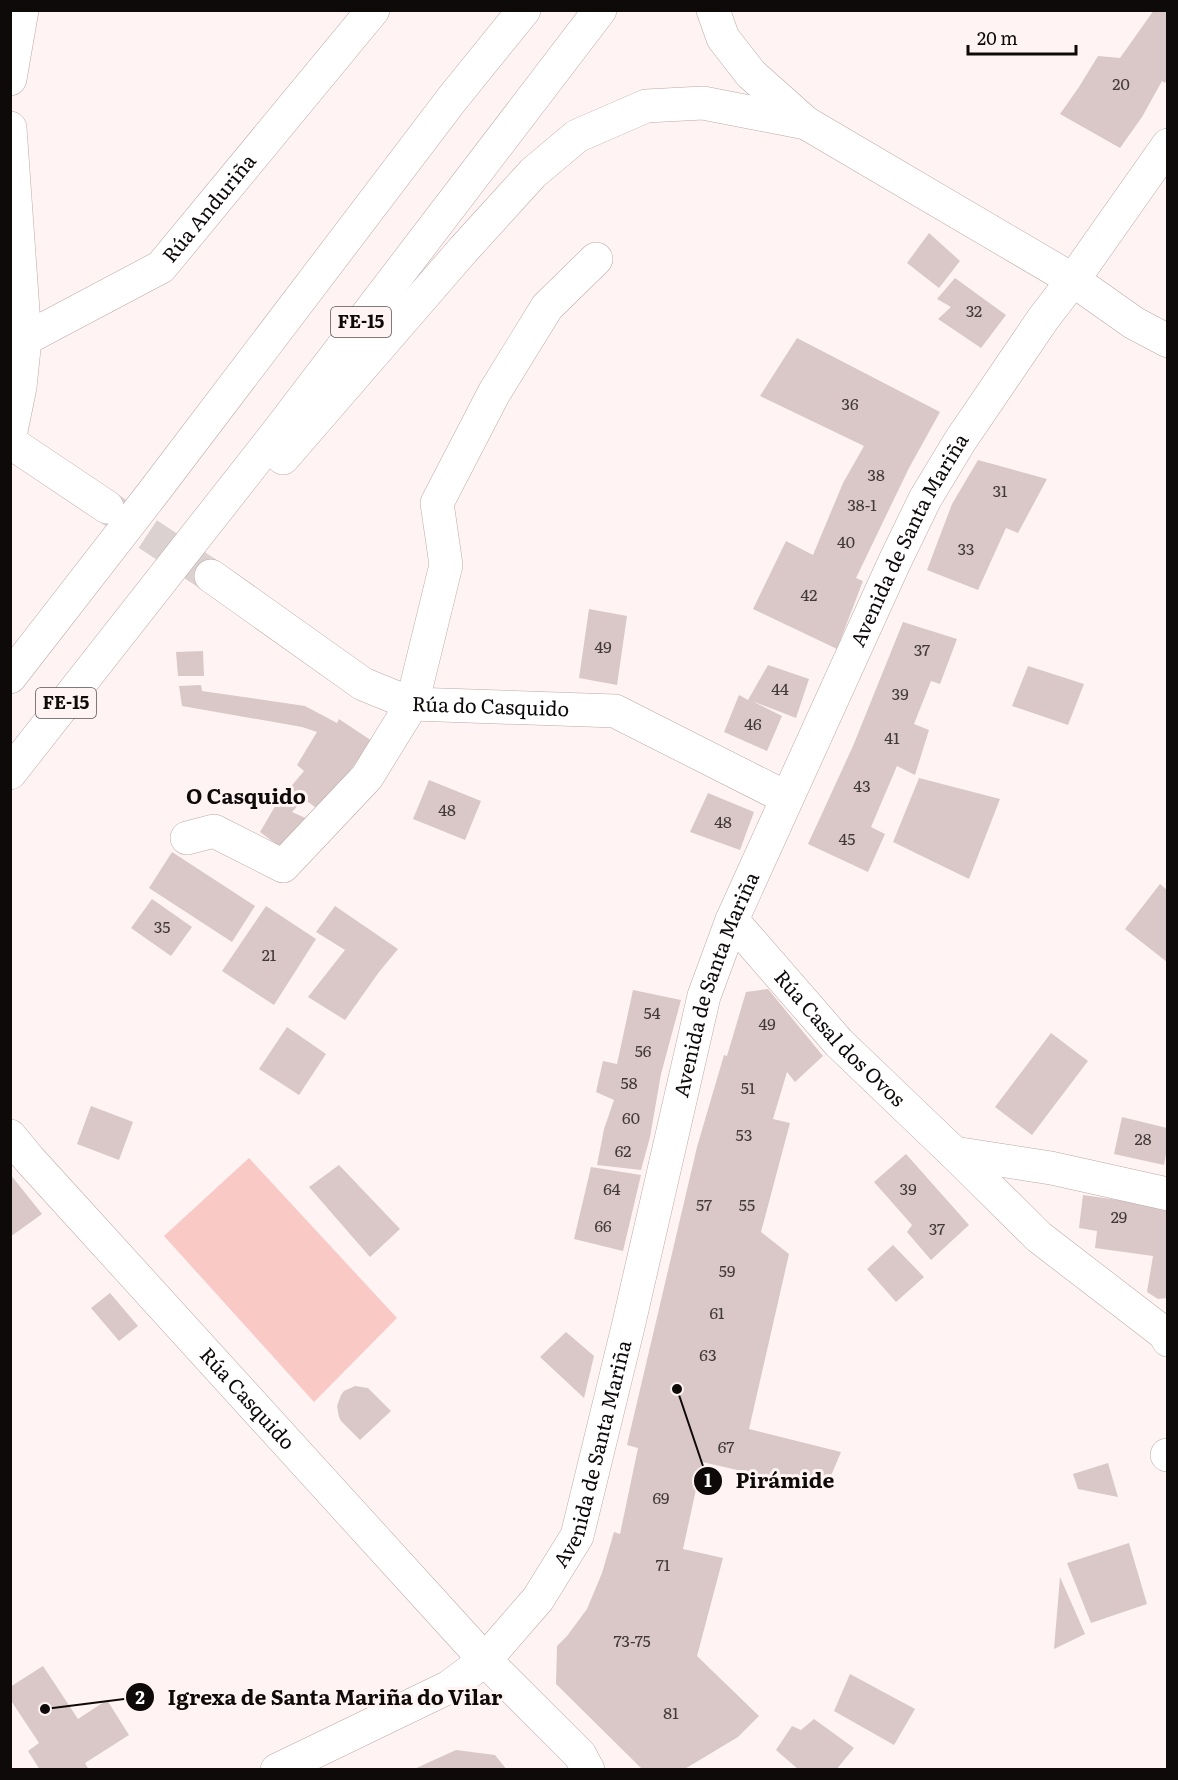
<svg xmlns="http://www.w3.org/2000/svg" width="1178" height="1780" font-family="Literata,serif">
<rect width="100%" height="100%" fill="#fff4f3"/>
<!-- green -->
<polygon fill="#f9c9c6" points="249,1158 397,1318 314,1402 164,1236"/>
<!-- building -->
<g fill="#d9c8c7">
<polygon points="1154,10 1167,10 1167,80 1165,83 1162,81 1142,117 1120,148 1060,114 1079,87 1098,56 1120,58"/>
<polygon points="929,233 960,261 939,288 907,263"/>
<polygon points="955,278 1006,315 981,348 938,319 951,307 937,299"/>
<polygon points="797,338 940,412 909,468 856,578 863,581 837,649 753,609 786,541 813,555 843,483 864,446 760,396"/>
<polygon points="978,460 1047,479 1018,533 1006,528 978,590 927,570 952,504"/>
<polygon points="589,609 627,616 617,685 579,678"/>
<polygon points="903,622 957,639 940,684 931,681 914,724 929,730 915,775 897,766 871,827 885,834 868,872 808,844 853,746"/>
<polygon points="203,651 204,676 178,676 176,652"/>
<polygon points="768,665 809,679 796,718 752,701 782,716 767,751 724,732 739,695 748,700"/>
<polygon points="1028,666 1084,684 1068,725 1012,706"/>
<polygon points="201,685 202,691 305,706 337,723 339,719 372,741 332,795 319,810 304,799 292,812 308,819 280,847 260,832 277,803 304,771 297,765 317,732 302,727 182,706 179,686"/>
<polygon points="919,778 1000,799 969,879 893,842"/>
<polygon points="429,780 481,801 465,840 413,819"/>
<polygon points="708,793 754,812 740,850 690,832"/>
<polygon points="172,852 255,906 232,942 149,888"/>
<polygon points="1160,884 1167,890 1167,962 1125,929"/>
<polygon points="152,899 192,927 171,956 131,928"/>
<polygon points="266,906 316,939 274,1005 222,971"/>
<polygon points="335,906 398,949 379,972 345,1020 308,997 345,950 316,932"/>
<polygon points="768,989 823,1056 795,1082 787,1072 773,1119 790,1123 761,1232 789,1254 749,1429 841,1452 825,1490 702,1462 683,1549 723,1558 697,1656 759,1716 738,1737 683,1770 643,1770 556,1684 557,1646 567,1636 587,1609 602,1573 614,1532 620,1534 638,1448 627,1445 697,1147 724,1055 727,1056 746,992"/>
<polygon points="633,990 681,1000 661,1074 650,1137 641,1170 597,1165 604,1129 614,1100 596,1092 603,1061 617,1064"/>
<polygon points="287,1027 326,1054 299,1095 259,1069"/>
<polygon points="1051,1033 1088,1061 1032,1135 995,1107"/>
<polygon points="91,1106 133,1122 119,1160 77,1144"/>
<polygon points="1122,1117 1167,1128 1167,1149 1164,1165 1114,1154"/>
<polygon points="906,1154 969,1225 931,1260 907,1232 912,1225 874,1182"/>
<polygon points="339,1165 400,1229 370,1257 309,1187"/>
<polygon points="591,1167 641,1175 623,1251 574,1239"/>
<polygon points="10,1174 42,1214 10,1237"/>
<polygon points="1083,1195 1167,1207 1167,1298 1158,1299 1147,1292 1153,1256 1095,1248 1097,1231 1079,1228"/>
<polygon points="893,1245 924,1277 896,1302 867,1269"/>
<polygon points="110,1293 138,1326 119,1341 91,1308"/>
<polygon points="566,1332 594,1356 584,1398 540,1357"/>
<polygon points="355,1386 368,1388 391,1411 360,1440 341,1421 339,1417 337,1406 341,1395 344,1391"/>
<polygon points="1108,1463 1118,1497 1078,1489 1073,1474"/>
<polygon points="1129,1543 1147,1604 1091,1623 1067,1563"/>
<polygon points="1060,1577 1085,1634 1054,1649"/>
<polygon points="43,1666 78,1719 107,1700 129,1735 85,1763 89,1770 40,1770 28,1751 39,1743 10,1699 10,1687"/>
<polygon points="850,1674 915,1709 894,1745 834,1711"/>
<polygon points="814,1719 854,1748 836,1770 799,1770 776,1750 792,1726 801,1730"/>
<polygon points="456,1750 495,1755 507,1770 412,1770"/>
</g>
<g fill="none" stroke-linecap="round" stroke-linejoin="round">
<!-- minor-tunnel -->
<polyline stroke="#dbd1d0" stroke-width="33" stroke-dasharray="33 16" stroke-linecap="butt" points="107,507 211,576"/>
<!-- minor casing -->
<g stroke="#baa9a8" stroke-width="34">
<g id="minor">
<polyline points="10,79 22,10"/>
<polyline points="10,128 25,339"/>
<polyline points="1073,280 1134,323 1168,341"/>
<path id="s1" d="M10 436 20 387 25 339 161 267 373 10"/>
<polyline points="10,442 107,507"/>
<path id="s2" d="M211 576 363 684 412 704 615 711 787 798"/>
<polyline points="187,838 214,831 283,866 367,777 412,704 446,565 437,503 494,393 547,307 596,259"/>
<path id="s3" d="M732 920 839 1043 954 1153 1039 1237 1165 1334 1168 1340"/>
<path id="s4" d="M10 1136 29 1159 485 1660 580 1755 588 1770"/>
<polyline points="954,1153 1051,1168 1168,1194"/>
<polyline points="1167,1455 1168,1455"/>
<path id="s5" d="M277 1770 449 1687 485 1660 538 1599 577 1536 628 1327 704 996 732 920 894 563 925 499 960 441 1043 319 1073 280 1168 145"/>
</g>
</g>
<!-- highway casing -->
<g stroke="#baa9a8" stroke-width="34">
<g id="highway">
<polyline points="713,10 723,38 751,74 806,123 1073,280"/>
<polyline points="283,458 463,250 533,173 577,136 646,106 703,103 806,123"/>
<polyline points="10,677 152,494 452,99 524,10"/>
<polyline points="10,773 277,433 600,10"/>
</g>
</g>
<!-- minor -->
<use href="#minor" stroke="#fff" stroke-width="33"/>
<!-- highway -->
<use href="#highway" stroke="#fff" stroke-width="33"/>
</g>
<g text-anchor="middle" stroke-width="6" stroke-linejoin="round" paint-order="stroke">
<!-- number labels -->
<g font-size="16" fill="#423a39">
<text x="1121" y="90">20</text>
<text x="974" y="317">32</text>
<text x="850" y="410">36</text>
<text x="876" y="481">38</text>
<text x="1000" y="497">31</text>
<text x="862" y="511">38-1</text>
<text x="846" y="548">40</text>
<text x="966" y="555">33</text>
<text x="809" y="601">42</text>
<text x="603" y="653">49</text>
<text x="922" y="656">37</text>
<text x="780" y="695">44</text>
<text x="900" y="700">39</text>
<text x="753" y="730">46</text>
<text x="892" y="744">41</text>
<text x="862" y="792">43</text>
<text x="447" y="816">48</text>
<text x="723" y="828">48</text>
<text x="847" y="845">45</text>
<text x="162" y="933">35</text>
<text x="269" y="961">21</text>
<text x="652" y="1019">54</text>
<text x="767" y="1030">49</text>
<text x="643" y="1057">56</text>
<text x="629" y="1089">58</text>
<text x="748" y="1094">51</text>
<text x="631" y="1124">60</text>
<text x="744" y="1141">53</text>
<text x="1143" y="1145">28</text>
<text x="623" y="1157">62</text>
<text x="612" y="1195">64</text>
<text x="908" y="1195">39</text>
<text x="704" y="1211">57</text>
<text x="747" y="1211">55</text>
<text x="1119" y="1223">29</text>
<text x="603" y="1232">66</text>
<text x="937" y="1235">37</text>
<text x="727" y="1277">59</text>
<text x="717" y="1319">61</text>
<text x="708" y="1361">63</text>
<text x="726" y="1453">67</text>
<text x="661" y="1504">69</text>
<text x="663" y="1571">71</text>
<text x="632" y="1647">73-75</text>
<text x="671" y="1719">81</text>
</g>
<!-- shield labels -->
<g fill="#fff4f3" stroke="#575050" stroke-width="1.5">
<rect x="331" y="307" width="60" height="30" rx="4.5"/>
<rect x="36" y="688" width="60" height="30" rx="4.5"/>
</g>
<g font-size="18" font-weight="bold" fill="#0f0a0a">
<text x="361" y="328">FE-15</text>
<text x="66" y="709">FE-15</text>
</g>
<!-- street labels -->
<g font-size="20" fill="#0f0a0a" stroke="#fff4f3">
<text dy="7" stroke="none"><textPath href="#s1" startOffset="328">Rúa Anduriña</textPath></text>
<text dy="7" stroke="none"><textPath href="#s5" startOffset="1446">Avenida de Santa Mariña</textPath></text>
<text dy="7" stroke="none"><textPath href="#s2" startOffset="318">Rúa do Casquido</textPath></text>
<text dy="7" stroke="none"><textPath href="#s5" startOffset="960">Avenida de Santa Mariña</textPath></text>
<text dy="7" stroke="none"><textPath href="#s3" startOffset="160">Rúa Casal dos Ovos</textPath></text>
<text dy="7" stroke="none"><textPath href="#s4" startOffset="354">Rúa Casquido</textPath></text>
<text dy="7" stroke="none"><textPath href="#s5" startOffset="474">Avenida de Santa Mariña</textPath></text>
</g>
<!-- neighbourhood labels -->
<g font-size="21" font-weight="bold" fill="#0f0a0a" stroke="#fff4f3">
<text x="246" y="804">O Casquido</text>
</g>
</g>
<!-- callouts -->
<path fill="none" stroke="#0f0a0a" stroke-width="2" d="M677 1389L708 1481M45 1709L140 1697"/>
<g fill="#0f0a0a" stroke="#fff4f3" stroke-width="2">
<circle cx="677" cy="1389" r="6"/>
<circle cx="45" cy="1709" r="6"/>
<circle cx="708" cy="1481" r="15"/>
<circle cx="140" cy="1697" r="15"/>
</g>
<g font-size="18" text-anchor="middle" font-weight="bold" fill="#fff">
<text x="708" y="1487">1</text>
<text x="140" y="1704">2</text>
</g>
<g font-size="21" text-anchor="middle" font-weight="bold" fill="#0f0a0a" stroke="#fff4f3" stroke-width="6" stroke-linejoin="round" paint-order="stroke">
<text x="785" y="1488">Pirámide</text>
<text x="335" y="1705">Igrexa de Santa Mariña do Vilar</text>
</g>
<!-- border -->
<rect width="1178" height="1780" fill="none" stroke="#0f0a0a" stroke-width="24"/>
<!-- scale -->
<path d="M968 45v9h108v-9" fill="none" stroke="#0f0a0a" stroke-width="3"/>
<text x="977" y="45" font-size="18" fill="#0f0a0a" stroke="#fff4f3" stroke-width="4.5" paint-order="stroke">20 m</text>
</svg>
